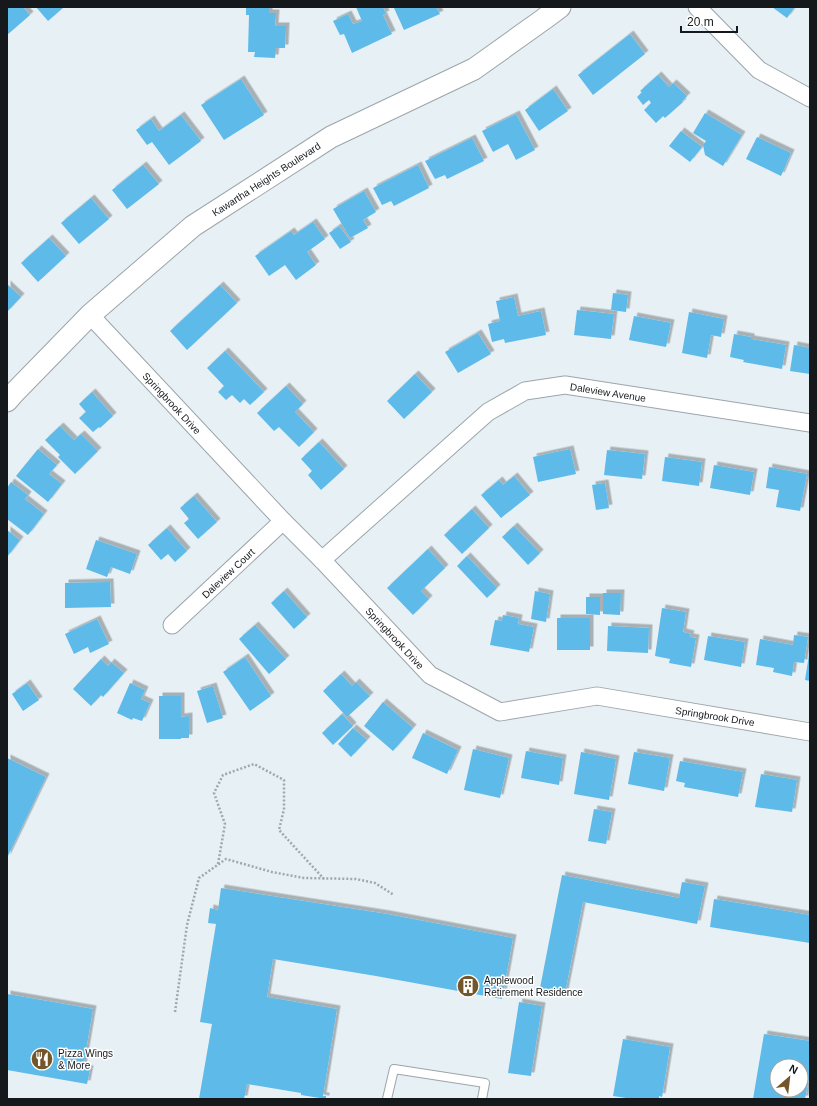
<svg xmlns="http://www.w3.org/2000/svg" width="817" height="1106" font-family="Helvetica,sans-serif">
<defs>
<filter id="shadow"><feDropShadow dx="3.5" dy="-3.5" stdDeviation="0" flood-color="#0004"/></filter>
</defs>
<rect width="100%" height="100%" fill="#e6f0f5"/>
<!-- building -->
<g fill="#5dbae9" fill-rule="evenodd" filter="url(#shadow)">
<polygon points="7,7 23,7 30,15 7,35"/>
<polygon points="36,7 64,7 48,21"/>
<polygon points="246,7 269,7 269,13 276,13 275,26 286,26 285,48 276,48 275,58 254,57 255,52 248,52 249,15 246,15"/>
<polygon points="356,7 383,7 386,14 383,15 392,34 352,53 344,34 340,35 333,21 348,14 353,24 362,21"/>
<polygon points="396,7 436,7 440,14 404,30 394,8"/>
<polygon points="772,7 795,7 787,18"/>
<polygon points="630,34 645,54 593,95 578,75"/>
<polygon points="658,75 669,87 673,83 687,96 682,101 683,102 665,118 663,116 656,123 644,110 651,103 649,100 643,105 637,97 642,92 640,91"/>
<polygon points="241,79 264,115 224,140 201,105"/>
<polygon points="553,89 568,111 539,131 525,110"/>
<polygon points="705,113 742,135 723,166 705,155 703,145 706,141 693,133"/>
<polygon points="516,114 535,150 516,160 508,144 493,152 482,131"/>
<polygon points="181,115 201,141 169,165 152,142 147,145 136,130 151,119 159,131"/>
<polygon points="681,131 702,147 690,162 669,146"/>
<polygon points="757,137 791,153 781,176 746,159"/>
<polygon points="472,138 484,161 447,179 445,175 435,179 425,161"/>
<polygon points="143,165 159,184 127,209 112,190"/>
<polygon points="418,165 429,188 394,206 391,201 382,205 373,188"/>
<polygon points="364,191 376,212 363,220 368,228 350,238 333,209"/>
<polygon points="91,198 109,219 79,244 61,223"/>
<polygon points="313,222 325,239 307,252 316,265 296,280 285,265 269,276 255,256 291,231 294,235"/>
<polygon points="339,226 351,242 340,249 329,233"/>
<polygon points="49,238 66,256 38,282 21,263"/>
<polygon points="7,284 21,297 7,312"/>
<polygon points="220,285 237,303 187,350 170,331"/>
<polygon points="613,293 628,295 626,312 611,310"/>
<polygon points="514,297 518,316 541,311 546,335 505,343 504,339 492,342 488,324 500,321 496,301"/>
<polygon points="577,310 614,314 611,339 574,335"/>
<polygon points="689,312 724,319 721,337 711,335 707,358 682,353"/>
<polygon points="634,316 671,323 666,347 629,340"/>
<polygon points="478,333 491,354 458,373 445,352"/>
<polygon points="734,334 751,337 751,339 786,345 782,369 743,362 744,360 730,357"/>
<polygon points="794,345 810,348 810,374 790,371"/>
<polygon points="225,351 264,392 250,405 244,399 240,403 232,395 226,400 218,392 224,386 207,368"/>
<polygon points="415,374 432,392 404,419 387,401"/>
<polygon points="286,386 303,404 295,412 314,432 299,447 279,427 274,431 257,413"/>
<polygon points="92,392 113,416 100,428 99,427 93,432 79,418 86,412 79,404"/>
<polygon points="60,426 74,440 81,434 98,451 75,474 58,457 60,455 45,440"/>
<polygon points="319,442 344,469 321,490 308,475 312,471 301,459"/>
<polygon points="38,449 57,465 49,474 62,484 48,502 16,476"/>
<polygon points="570,449 576,474 538,482 533,457"/>
<polygon points="607,450 645,454 642,479 604,475"/>
<polygon points="665,457 702,462 699,486 662,481"/>
<polygon points="714,465 754,472 750,495 710,488"/>
<polygon points="769,467 807,474 800,511 776,507 779,490 766,488"/>
<polygon points="514,476 530,495 501,518 481,495 499,480 503,485"/>
<polygon points="11,482 28,495 25,499 44,514 28,535 7,519 7,488"/>
<polygon points="605,483 609,508 596,510 592,485"/>
<polygon points="194,496 217,522 198,539 184,523 189,519 180,508"/>
<polygon points="472,509 489,528 462,554 444,535"/>
<polygon points="514,526 540,553 528,565 502,537"/>
<polygon points="167,528 187,551 175,562 168,554 161,560 148,545"/>
<polygon points="7,530 20,540 7,557"/>
<polygon points="96,540 137,554 130,574 111,567 107,577 86,569"/>
<polygon points="428,549 445,568 421,591 429,599 413,615 387,588"/>
<polygon points="467,556 497,588 487,598 457,566"/>
<polygon points="110,582 111,607 65,608 65,583"/>
<polygon points="284,591 307,617 294,629 271,603"/>
<polygon points="535,591 550,594 546,622 531,619"/>
<polygon points="603,593 621,593 620,615 603,614"/>
<polygon points="586,597 600,597 600,615 586,614"/>
<polygon points="662,608 686,612 683,632 691,634 690,637 696,638 691,667 669,663 670,659 655,656"/>
<polygon points="503,615 519,618 518,624 534,627 529,652 490,645 495,620 502,621"/>
<rect x="557" y="618" width="33" height="32"/>
<polygon points="97,619 109,644 90,653 88,647 74,654 65,634"/>
<polygon points="255,625 286,659 269,674 239,639"/>
<polygon points="608,626 649,628 648,653 607,651"/>
<polygon points="794,635 808,637 804,663 794,662 792,676 773,672 774,668 756,665 760,639 793,645"/>
<polygon points="708,636 745,642 741,667 704,660"/>
<polygon points="809,655 810,655 810,681 805,680"/>
<polygon points="245,657 271,696 250,711 223,672"/>
<polygon points="101,659 108,666 111,662 124,673 103,697 101,695 91,706 73,689"/>
<polygon points="341,674 352,686 356,682 370,696 347,717 323,691"/>
<polygon points="27,683 39,700 23,711 12,694"/>
<polygon points="130,683 145,690 141,699 150,703 142,721 133,718 132,720 117,713"/>
<polygon points="213,686 223,718 207,723 197,691"/>
<polygon points="159,696 181,696 181,717 189,716 189,738 181,738 181,739 159,739"/>
<polygon points="383,702 413,728 393,751 364,726"/>
<polygon points="342,714 353,726 333,745 322,733"/>
<polygon points="353,728 367,740 351,757 338,744"/>
<polygon points="423,733 458,750 447,774 412,758"/>
<polygon points="473,749 509,758 500,798 464,790"/>
<polygon points="526,751 563,758 559,785 521,778"/>
<polygon points="581,752 616,759 609,800 574,794"/>
<polygon points="634,752 670,758 664,791 628,784"/>
<polygon points="7,758 46,777 7,858"/>
<polygon points="680,761 743,772 738,797 684,787 685,783 676,781"/>
<polygon points="761,774 797,780 792,812 755,807"/>
<polygon points="594,809 612,812 606,844 588,841"/>
<polygon points="562,875 679,898 682,882 705,886 697,924 583,902 565,993 540,988"/>
<polygon points="221,888 387,914 513,938 502,999 376,976 273,959 267,997 337,1009 323,1096 326,1096 326,1099 301,1095 301,1093 247,1084 244,1099 199,1099 212,1024 200,1022 216,924 208,923 210,908 218,910"/>
<polygon points="714,899 810,915 810,943 710,927"/>
<polygon points="7,994 93,1009 83,1068 90,1069 87,1084 7,1070"/>
<polygon points="519,1002 542,1006 531,1076 508,1073"/>
<path d="M764 1034 810 1041V1072L805 1099H753ZM777 1066H801V1090H777Z"/>
<polygon points="623,1039 670,1047 662,1097 659,1096 659,1099 633,1099 613,1096"/>
</g>
<g fill="none" stroke-linecap="round" stroke-linejoin="round">
<!-- service casing -->
<g stroke="#9ca5aa" stroke-width="10">
<polyline id="service" points="387,1099 394,1069 485,1083 482,1099"/>
</g>
<!-- minor casing -->
<g stroke="#9ca5aa" stroke-width="19">
<g id="minor">
<polyline points="697,7 759,70 810,98"/>
<polyline points="90,315 283,521 322,560 430,675 500,712 597,696 810,732"/>
<polyline points="322,560 488,412 525,391 565,385 810,423"/>
<polyline points="172,625 283,521"/>
</g>
</g>
<!-- tertiary casing -->
<g stroke="#9ca5aa" stroke-width="23">
<polyline id="tertiary" points="7,401 13,394 90,315 193,226 331,137 474,69 544,19 560,7"/>
</g>
<!-- path -->
<g stroke="#a0a8ac" stroke-width="2.5" stroke-dasharray="2 2" stroke-linecap="butt">
<polyline points="218,864 225,824 214,793 223,775 254,764 284,780 284,809 279,830 324,879"/>
<polyline points="175,1012 187,925 199,878 226,859 272,872 304,878 356,879 375,883 394,895"/>
</g>
<!-- service -->
<use href="#service" stroke="#fff" stroke-width="8"/>
<!-- minor -->
<use href="#minor" stroke="#fff" stroke-width="17"/>
<!-- tertiary -->
<use href="#tertiary" stroke="#fff" stroke-width="21"/>
</g>
<!-- icons -->
<defs>
<g id="building-disc" transform="scale(1.15)"><circle r="9.5" fill="#735629" stroke="#fff"/><path d="M-4-6H4V6H1V3H-1V6H-4ZM-2.5-4.3h1.7v1.8h-1.7ZM.8-4.3h1.7v1.8H.8ZM-2.5-1h1.7V.8h-1.7ZM.8-1h1.7V.8H.8Z" fill="#fff"/></g>
<g id="restaurant-disc" transform="scale(1.15)"><circle r="9.5" fill="#735629" stroke="#fff"/><path d="M-5-6h1v4h1v-4h1v4h1v-4h1v5L-1.5 .5V6h-2V.5L-5-1ZM5-6V6H3V1.5H1.5Q1.5-4 5-6Z" fill="#fff"/></g>
</defs>
<g fill-rule="evenodd">
<use href="#building-disc" x="468" y="986"/>
<use href="#restaurant-disc" x="42" y="1059"/>
</g>
<g text-anchor="middle" stroke-width="3" stroke-linejoin="round" paint-order="stroke">
<!-- street labels -->
<g font-size="10" fill="#16191b" stroke="#fff">
<text transform="translate(266 179) rotate(-33)" y="4">Kawartha Heights Boulevard</text>
<text transform="translate(608 392) rotate(9)" y="4">Daleview Avenue</text>
<text transform="translate(172 403) rotate(47)" y="4">Springbrook Drive</text>
<text transform="translate(228 573) rotate(-43)" y="4">Daleview Court</text>
<text transform="translate(395 638) rotate(47)" y="4">Springbrook Drive</text>
<text transform="translate(715 716) rotate(9)" y="4">Springbrook Drive</text>
</g>
<!-- poi labels -->
<g font-size="10" fill="#16191b" stroke="#fff" text-anchor="start">
<text x="484" y="984">Applewood<tspan x="484" dy="12">Retirement Residence</tspan></text>
<text x="58" y="1057">Pizza Wings<tspan x="58" dy="12">&amp; More</tspan></text>
</g>
</g>
<!-- border -->
<rect width="817" height="1106" fill="none" stroke="#16191b" stroke-width="16"/>
<!-- north arrow -->
<g transform="translate(789 1078) rotate(28)"><circle r="19" fill="#ffffff" stroke="#a2a3a4"/>
<path d="M0-3L7 15L0 10L-7 15Z" fill="#735629"/>
<text y="-6" font-size="11" font-weight="bold" text-anchor="middle" fill="#16191b">N</text>
</g>
<!-- scale -->
<path d="M681 26v6h56v-6" fill="none" stroke="#16191b" stroke-width="2"/>
<text x="687" y="26" font-size="12" fill="#16191b" stroke="#ffffff" stroke-width="3" paint-order="stroke">20 m</text>
</svg>
